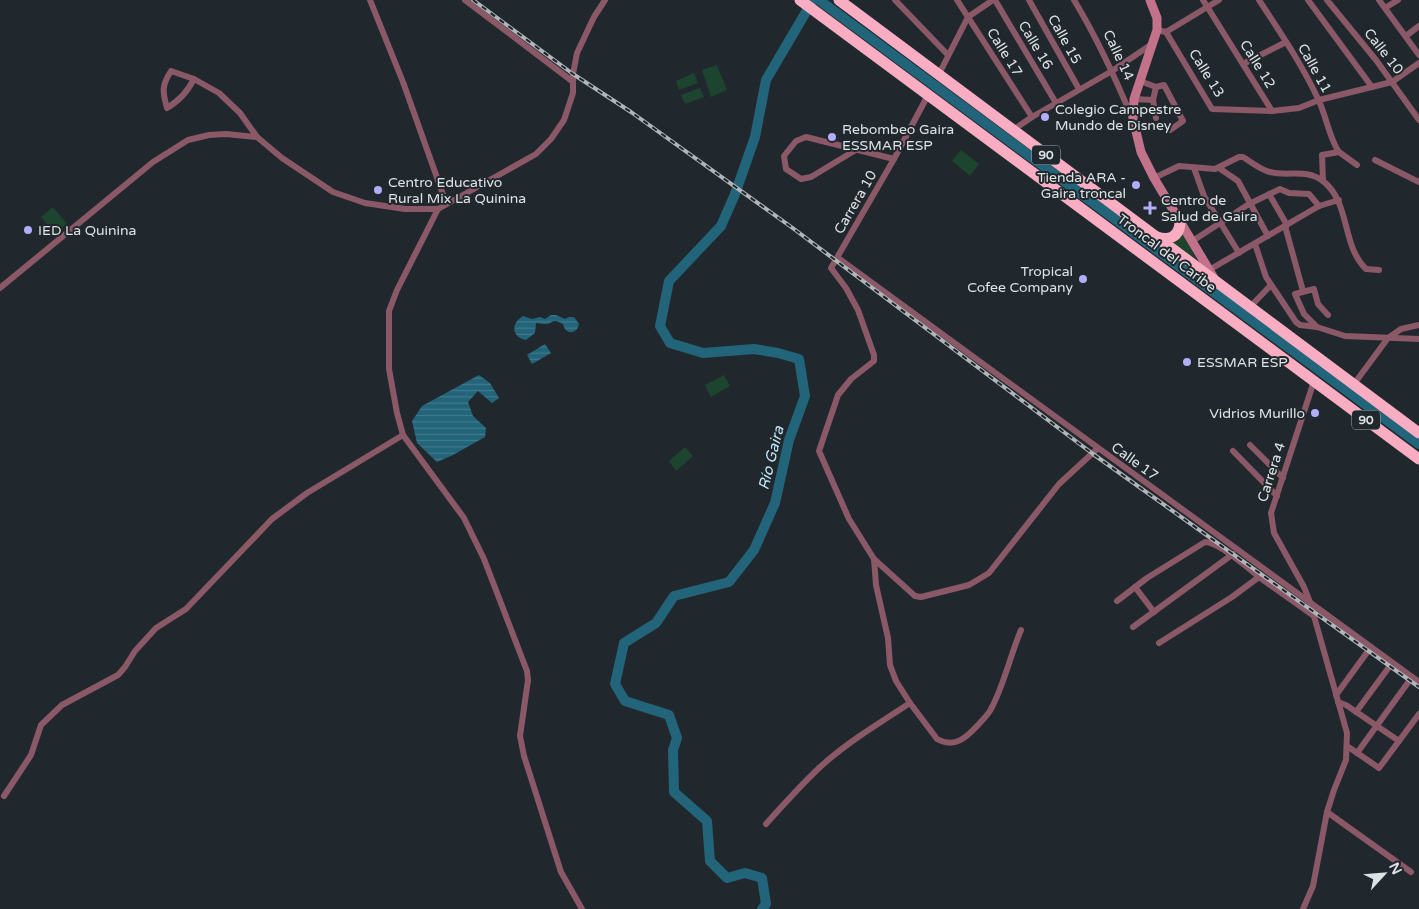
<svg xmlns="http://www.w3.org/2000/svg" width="1419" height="909" font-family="'Varela Round',sans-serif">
<defs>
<pattern id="water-rules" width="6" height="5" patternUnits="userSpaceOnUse" patternTransform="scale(1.25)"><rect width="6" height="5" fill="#226479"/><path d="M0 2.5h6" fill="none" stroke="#427a8c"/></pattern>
</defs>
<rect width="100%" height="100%" fill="#21282d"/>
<!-- green -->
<g fill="#1d442f">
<polygon points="717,65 727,90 711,97 702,70"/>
<polygon points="694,73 698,83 679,90 676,81"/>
<polygon points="700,88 704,97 685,104 681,95"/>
<polygon points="961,150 979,164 970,176 952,161"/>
<polygon points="53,207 67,224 55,234 41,217"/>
<polygon points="1182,231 1201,269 1170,242"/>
<polygon points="724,375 730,386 711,397 705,385"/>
<polygon points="685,447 693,456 676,471 669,461"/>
</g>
<!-- water -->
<g fill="url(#water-rules)">
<path d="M551 315H556L565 319 569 317H574L579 324C577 335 565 335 563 324 551 317 554 324 544 324 541 324 538 323 536 323L535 333 526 340C511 337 511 323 523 316L532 319 540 317 545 319Z"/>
<polygon points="545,344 551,353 532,364 527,355"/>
<polygon points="479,375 490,383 499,398 492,403 478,391 468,402 473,416 486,428 485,437 453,455 437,462 417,443 412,421 422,406"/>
</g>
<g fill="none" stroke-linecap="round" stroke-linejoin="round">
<!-- river -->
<g stroke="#226479" stroke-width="10">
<polyline points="819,0 1419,444"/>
<polyline points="762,909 766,904 762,878 745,873 727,878 710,861 707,821 674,792 673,750 677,738 669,715 625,701 615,684 624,643 656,623 674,596 729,582 754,550 775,503 789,440 805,396 799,359 778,353 754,349 703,353 670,343 660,326 669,281 721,226 735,194 755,137 766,80 813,0"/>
</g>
<!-- street -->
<g stroke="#8a5867" stroke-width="6">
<polyline points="370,0 403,82 446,203"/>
<polyline points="465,0 572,81"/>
<polyline points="895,0 948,55"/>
<polyline points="957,0 1032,117"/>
<polyline points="995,0 1056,103"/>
<polyline points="1029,0 1079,89"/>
<path d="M1074 0C1097 38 1115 77 1132 118"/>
<polyline points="1203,0 1272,111"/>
<path d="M1259 0C1280 32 1303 66 1319 101 1326 116 1330 140 1339 152"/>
<polyline points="1308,0 1372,87"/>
<polyline points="1327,0 1376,60 1419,120"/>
<polyline points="1379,0 1419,55"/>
<polyline points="1385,8 1398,0"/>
<polyline points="1157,30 1166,32 1219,0"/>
<polyline points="1166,32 1212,109 1272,111 1299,108 1319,100 1392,82 1419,63"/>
<polyline points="1406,36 1419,26"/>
<polyline points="1243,64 1286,42"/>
<polyline points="939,74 968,17 993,0"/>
<path d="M194 79C187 92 180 100 167 108 162 91 162 85 171 71L194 79 219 93 240 113 257 137 282 158 333 192 365 203 405 209H438"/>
<polyline points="1140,81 1156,87"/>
<path d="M928 95 894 159 831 268 846 288 858 310 874 355V361L851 379 838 395 819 451 849 519 874 559 876 585 888 638 890 665 896 681 910 703 937 739C955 749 967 737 979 724 983 719 988 715 991 709 1004 685 1010 656 1021 630"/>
<polyline points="1134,99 1153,100"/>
<polyline points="1156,118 1153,100 1156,87 1164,85 1183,121 1170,130"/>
<polyline points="1013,130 1032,117 1112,71 1152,44"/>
<polyline points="854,151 811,177 801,179 786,169 784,156 796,141 806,137 894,159"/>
<polyline points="1375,160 1419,182"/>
<polyline points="1194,168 1204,196 1239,253"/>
<polyline points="1219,168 1238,181 1268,236"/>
<path d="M1154 178 1179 166 1215 169 1239 157H1243C1251 162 1261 170 1270 172 1288 177 1306 168 1323 181 1351 203 1341 245 1366 269L1379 270"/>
<polyline points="1323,181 1322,155 1339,152 1357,165"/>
<polyline points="1269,194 1287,225"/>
<polyline points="1285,226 1303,291"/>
<polyline points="1191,242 1249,204 1280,189 1289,193 1309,194 1319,206"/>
<polyline points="1255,244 1266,277 1296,322 1300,325 1317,327 1345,336 1419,339"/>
<polyline points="838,258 1419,682"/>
<polyline points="1209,270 1319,206 1339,200"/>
<polyline points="0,288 153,162 188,140 209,135 226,134 257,137"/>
<polyline points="1250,307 1270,286"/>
<polyline points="1317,327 1304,314 1295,294 1314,289 1318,304 1328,315"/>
<polyline points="1354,384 1388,338 1401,329 1419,325"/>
<polyline points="1250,445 1283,478"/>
<polyline points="1233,451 1277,496"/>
<polyline points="874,559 915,596 921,597 969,585 989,573 1059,484 1097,449"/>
<polyline points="1259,577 1314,616"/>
<polyline points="1135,587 1154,612"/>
<path d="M1117 601 1147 578 1205 542C1219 542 1247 567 1259 577L1232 597 1159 643"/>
<polyline points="1133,627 1233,554"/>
<polyline points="1336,695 1371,647"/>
<polyline points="1338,702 1346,705 1399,741"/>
<polyline points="1356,712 1392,663"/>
<polyline points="1347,746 1379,768 1419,714"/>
<polyline points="1357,753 1412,677"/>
<polyline points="4,796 31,755 41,725 62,705 118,675 125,667 135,651 156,628 186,609 272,519 307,493 403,435"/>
<polyline points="1327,812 1411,872"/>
<path d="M766 824C783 805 800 786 819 768 845 744 879 723 910 703"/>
<polyline points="582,909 561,872 524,756 520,736 528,680 527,671 484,559 464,518 403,435 397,413 389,369 389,311 397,290 438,209 536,154 551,139 564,120 573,93 573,74 577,53 594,17 605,0"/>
<polyline points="1303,909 1313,886 1327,812 1334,790 1346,760 1347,733 1310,602 1304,587 1274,533 1271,513 1314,381"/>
</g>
<!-- secondary -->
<polyline stroke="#c2738b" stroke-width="9" points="1150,0 1157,18 1157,30 1134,99 1133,119 1141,152 1154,178 1214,278"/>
<!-- highway -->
<g stroke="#f8adc2" stroke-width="11">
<polyline points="800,0 1419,459"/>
<polyline points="839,0 1419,433"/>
<path d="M1157 237C1169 241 1179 237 1180 223"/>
</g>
<!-- rail casing -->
<g stroke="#b0b5b9" stroke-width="4">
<polyline id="rail" points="473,0 573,74 631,112 794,229 1093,454 1419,687"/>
</g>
<!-- rail -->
<use href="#rail" stroke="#21282d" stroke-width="2" stroke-dasharray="5.5" stroke-linecap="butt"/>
</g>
<!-- markers -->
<g fill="#b0aefa" stroke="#21282d" stroke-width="2">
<circle cx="1045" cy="117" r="5"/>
<circle cx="832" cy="137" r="5"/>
<circle cx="1136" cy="185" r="5"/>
<circle cx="378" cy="190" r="5"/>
<path d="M1147.5 200.5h5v5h5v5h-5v5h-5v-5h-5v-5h5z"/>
<circle cx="28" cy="230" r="5"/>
<circle cx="1083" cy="279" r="5"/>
<circle cx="1187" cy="362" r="5"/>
<circle cx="1315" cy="413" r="5"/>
</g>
<g text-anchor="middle" stroke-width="4" stroke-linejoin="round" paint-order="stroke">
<!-- shield labels -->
<g fill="#21282d" stroke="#a5aaae" stroke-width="1">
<rect x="1032" y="145.5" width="28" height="19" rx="4"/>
<rect x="1352" y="410.5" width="28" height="19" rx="4"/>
</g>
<g font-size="12" font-weight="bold" fill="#dde2e5">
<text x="1046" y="159">90</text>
<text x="1366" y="424">90</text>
</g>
<!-- street labels -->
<g font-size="14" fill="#dde2e5" stroke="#21282d">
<text transform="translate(1065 39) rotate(61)" y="5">Calle 15</text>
<text transform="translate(1036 45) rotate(59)" y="5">Calle 16</text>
<text transform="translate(1384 51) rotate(52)" y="5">Calle 10</text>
<text transform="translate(1005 52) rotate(58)" y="5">Calle 17</text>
<text transform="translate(1119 55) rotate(65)" y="5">Calle 14</text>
<text transform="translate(1258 64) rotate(58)" y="5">Calle 12</text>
<text transform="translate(1315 68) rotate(61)" y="5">Calle 11</text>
<text transform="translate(1207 73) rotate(58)" y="5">Calle 13</text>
<text transform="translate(855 202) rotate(-60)" y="5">Carrera 10</text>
<text transform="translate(1167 253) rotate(37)" y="5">Troncal del Caribe</text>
<text transform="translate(1135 461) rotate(36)" y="5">Calle 17</text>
<text transform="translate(1271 472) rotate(-72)" y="5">Carrera 4</text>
</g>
<!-- poi labels -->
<g font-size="14" fill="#dde2e5" stroke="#21282d" text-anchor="start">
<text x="1055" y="114">Colegio Campestre<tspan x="1055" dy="16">Mundo de Disney</tspan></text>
<text x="842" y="134">Rebombeo Gaira<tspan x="842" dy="16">ESSMAR ESP</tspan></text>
<text x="1126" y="182" text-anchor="end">Tienda ARA -<tspan x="1126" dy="16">Gaira troncal</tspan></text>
<text x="388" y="187">Centro Educativo<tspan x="388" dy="16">Rural Mix La Quinina</tspan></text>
<text x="1161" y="205">Centro de<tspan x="1161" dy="16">Salud de Gaira</tspan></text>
<text x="38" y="235">IED La Quinina</text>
<text x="1073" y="276" text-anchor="end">Tropical<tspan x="1073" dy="16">Cofee Company</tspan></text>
<text x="1197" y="367">ESSMAR ESP</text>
<text x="1305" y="418" text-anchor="end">Vidrios Murillo</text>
</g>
<!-- water labels -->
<g font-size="15" font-style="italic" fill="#bce6f6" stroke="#21282d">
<text transform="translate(771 458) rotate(-76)" y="5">Río Gaira</text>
</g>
</g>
<!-- north arrow -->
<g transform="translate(1384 874) rotate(64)" stroke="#21282d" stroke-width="4" paint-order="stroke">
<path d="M0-4L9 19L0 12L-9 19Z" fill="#dde2e5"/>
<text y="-8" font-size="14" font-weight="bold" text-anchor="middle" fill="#dde2e5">N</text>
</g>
</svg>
